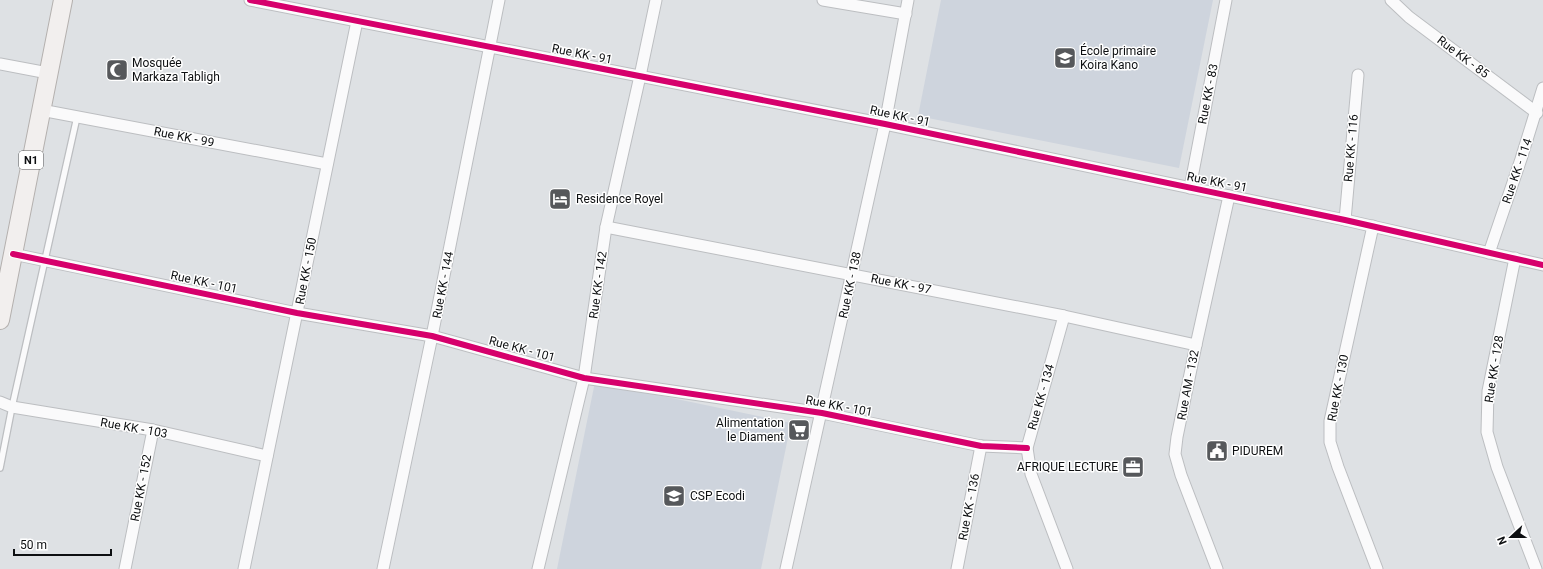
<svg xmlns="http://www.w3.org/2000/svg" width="1543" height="569" font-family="Roboto,sans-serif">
<rect width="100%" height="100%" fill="#dee1e4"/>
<!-- built -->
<g fill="#ced4dd">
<polygon points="941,0 1213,0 1179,168 918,116"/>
<polygon points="595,382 791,423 761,569 557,569"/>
</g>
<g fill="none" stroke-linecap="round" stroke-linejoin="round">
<!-- service casing -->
<g stroke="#bcbec1" stroke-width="8">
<polyline id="service" points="0,468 12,407 77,117"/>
</g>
<!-- minor casing -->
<g stroke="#bcbec1" stroke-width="13">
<g id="minor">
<polyline points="250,0 885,124 1345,220 1543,265"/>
<polyline points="823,0 906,14"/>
<polyline points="1391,0 1409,17 1537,113"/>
<polyline points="0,64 48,73"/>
<polyline points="41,110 327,164"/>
<polyline points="1190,188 1226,0"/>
<polyline points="1345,220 1358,75"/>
<polyline points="1373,226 1330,421 1330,442 1338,467 1377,569"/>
<polyline points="606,227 1064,316 1196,345"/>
<polyline points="1489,253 1521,159 1543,88"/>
<polyline points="13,254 297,313 432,336 584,378 822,413 981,446 1027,448"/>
<polyline points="1515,258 1488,391 1487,432 1497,467 1536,569"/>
<polyline points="1064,316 1027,448 1031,474 1067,569"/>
<polyline points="0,402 12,407 153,430 267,456"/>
<polyline points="125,569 153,430"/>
<polyline points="244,569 357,21"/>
<polyline points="383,569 432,336 499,0"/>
<polyline points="538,569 584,378 606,227 640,76 656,0"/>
<polyline points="786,569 885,124 908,0"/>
<polyline points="957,569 981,446"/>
<polyline points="1217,569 1181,475 1175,454 1177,437 1196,345 1229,196"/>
</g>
</g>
<!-- primary casing -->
<g stroke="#b4b0ae" stroke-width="20">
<polyline id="primary" points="0,320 63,0"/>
</g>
<!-- service -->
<use href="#service" stroke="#fafafb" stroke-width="5.5"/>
<!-- minor -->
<use href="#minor" stroke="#fafafb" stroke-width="11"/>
<!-- primary -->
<use href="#primary" stroke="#f2efee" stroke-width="18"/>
<!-- cycleway casing -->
<g stroke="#fff" stroke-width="8">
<g id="cycleway">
<polyline points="250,0 885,124 1345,220 1543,265"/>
<polyline points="13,254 297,313 432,336 584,378 822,413 981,446 1027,448"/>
</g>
</g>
<!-- cycleway -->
<use href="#cycleway" stroke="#d6006c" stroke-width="6"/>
</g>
<!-- icons -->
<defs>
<g id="school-square" transform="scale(1.15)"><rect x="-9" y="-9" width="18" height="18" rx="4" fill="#56585b" stroke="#fff"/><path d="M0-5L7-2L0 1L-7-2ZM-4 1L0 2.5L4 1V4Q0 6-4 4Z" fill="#fff"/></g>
<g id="mosque-square" transform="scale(1.15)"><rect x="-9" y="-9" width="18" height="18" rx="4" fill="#56585b" stroke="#fff"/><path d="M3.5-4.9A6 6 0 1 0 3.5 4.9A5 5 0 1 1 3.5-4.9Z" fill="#fff"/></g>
<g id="hotel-square" transform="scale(1.15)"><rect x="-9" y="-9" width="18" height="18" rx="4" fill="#56585b" stroke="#fff"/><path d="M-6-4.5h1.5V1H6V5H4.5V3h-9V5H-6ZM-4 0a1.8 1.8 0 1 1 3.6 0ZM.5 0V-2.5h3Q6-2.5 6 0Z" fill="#fff"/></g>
<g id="supermarket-square" transform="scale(1.15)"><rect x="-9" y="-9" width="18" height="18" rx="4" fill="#56585b" stroke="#fff"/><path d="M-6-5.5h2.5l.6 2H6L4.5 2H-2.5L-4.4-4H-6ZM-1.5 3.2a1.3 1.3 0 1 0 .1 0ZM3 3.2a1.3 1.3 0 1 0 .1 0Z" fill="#fff"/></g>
<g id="civic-square" transform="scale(1.15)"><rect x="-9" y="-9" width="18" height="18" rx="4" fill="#56585b" stroke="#fff"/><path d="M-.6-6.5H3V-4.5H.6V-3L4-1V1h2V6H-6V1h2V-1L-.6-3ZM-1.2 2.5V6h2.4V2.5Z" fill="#fff"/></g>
<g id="office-square" transform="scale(1.15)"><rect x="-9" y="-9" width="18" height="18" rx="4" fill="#56585b" stroke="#fff"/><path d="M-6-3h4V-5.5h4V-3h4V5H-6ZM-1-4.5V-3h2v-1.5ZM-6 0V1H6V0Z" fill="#fff"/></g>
</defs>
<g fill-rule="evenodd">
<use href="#school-square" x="1065" y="58"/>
<use href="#mosque-square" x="117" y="70"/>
<use href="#hotel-square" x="560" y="199"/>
<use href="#supermarket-square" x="799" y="430"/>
<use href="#civic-square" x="1217" y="451"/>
<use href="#office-square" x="1133" y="467"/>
<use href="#school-square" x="674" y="496"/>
</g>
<g text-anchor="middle" stroke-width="3" stroke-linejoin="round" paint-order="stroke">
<!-- shield labels -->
<rect fill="#fff" stroke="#565758" stroke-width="1" x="19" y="151" width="24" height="18" rx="3"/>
<g font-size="11" font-weight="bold" fill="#0d0f11">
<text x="31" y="164">N1</text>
</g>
<!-- poi labels -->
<g font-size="12" fill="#0d0f11" stroke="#fff" text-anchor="start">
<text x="1080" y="55">École primaire<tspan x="1080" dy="14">Koira Kano</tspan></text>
<text x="132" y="67">Mosquée<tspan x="132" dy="14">Markaza Tabligh</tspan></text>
<text x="576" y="203">Residence Royel</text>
<text x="784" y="427" text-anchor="end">Alimentation<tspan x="784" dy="14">le Diament</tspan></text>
<text x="1232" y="455">PIDUREM</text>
<text x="1118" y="471" text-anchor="end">AFRIQUE LECTURE</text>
<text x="690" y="500">CSP Ecodi</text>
</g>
<!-- street labels -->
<g font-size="12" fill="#0d0f11" stroke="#fff">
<text transform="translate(582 54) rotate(11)" y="4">Rue KK - 91</text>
<text transform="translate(1463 57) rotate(37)" y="4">Rue KK - 85</text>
<text transform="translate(1208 94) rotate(-79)" y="4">Rue KK - 83</text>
<text transform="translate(900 116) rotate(12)" y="4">Rue KK - 91</text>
<text transform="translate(184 137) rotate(11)" y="4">Rue KK - 99</text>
<text transform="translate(1351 148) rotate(-85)" y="4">Rue KK - 116</text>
<text transform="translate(1517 171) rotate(-71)" y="4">Rue KK - 114</text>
<text transform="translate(1217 182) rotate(11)" y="4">Rue KK - 91</text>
<text transform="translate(306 271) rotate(-79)" y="4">Rue KK - 150</text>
<text transform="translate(204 282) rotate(12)" y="4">Rue KK - 101</text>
<text transform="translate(901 284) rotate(11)" y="4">Rue KK - 97</text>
<text transform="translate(443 285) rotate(-79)" y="4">Rue KK - 144</text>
<text transform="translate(598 285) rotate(-82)" y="4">Rue KK - 142</text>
<text transform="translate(850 285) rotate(-78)" y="4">Rue KK - 138</text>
<text transform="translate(522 349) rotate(15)" y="4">Rue KK - 101</text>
<text transform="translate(1494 369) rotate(-81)" y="4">Rue KK - 128</text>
<text transform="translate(1188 385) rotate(-79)" y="4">Rue AM - 132</text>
<text transform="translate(1338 388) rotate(-79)" y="4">Rue KK - 130</text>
<text transform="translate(1041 397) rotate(-74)" y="4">Rue KK - 134</text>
<text transform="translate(839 406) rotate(11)" y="4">Rue KK - 101</text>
<text transform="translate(134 428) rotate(10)" y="4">Rue KK - 103</text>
<text transform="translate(141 488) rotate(-79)" y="4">Rue KK - 152</text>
<text transform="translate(969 507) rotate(-79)" y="4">Rue KK - 136</text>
</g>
</g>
<!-- north arrow -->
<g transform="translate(1511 537) rotate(248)" stroke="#ffffff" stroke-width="3" paint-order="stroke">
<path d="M0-3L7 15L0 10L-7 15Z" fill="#0d0f11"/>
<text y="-6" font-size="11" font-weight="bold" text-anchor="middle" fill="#0d0f11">N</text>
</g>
<!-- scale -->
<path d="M14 549v6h97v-6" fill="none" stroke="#0d0f11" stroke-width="2"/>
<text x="20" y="549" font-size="12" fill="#0d0f11" stroke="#ffffff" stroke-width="3" paint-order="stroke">50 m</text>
</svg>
